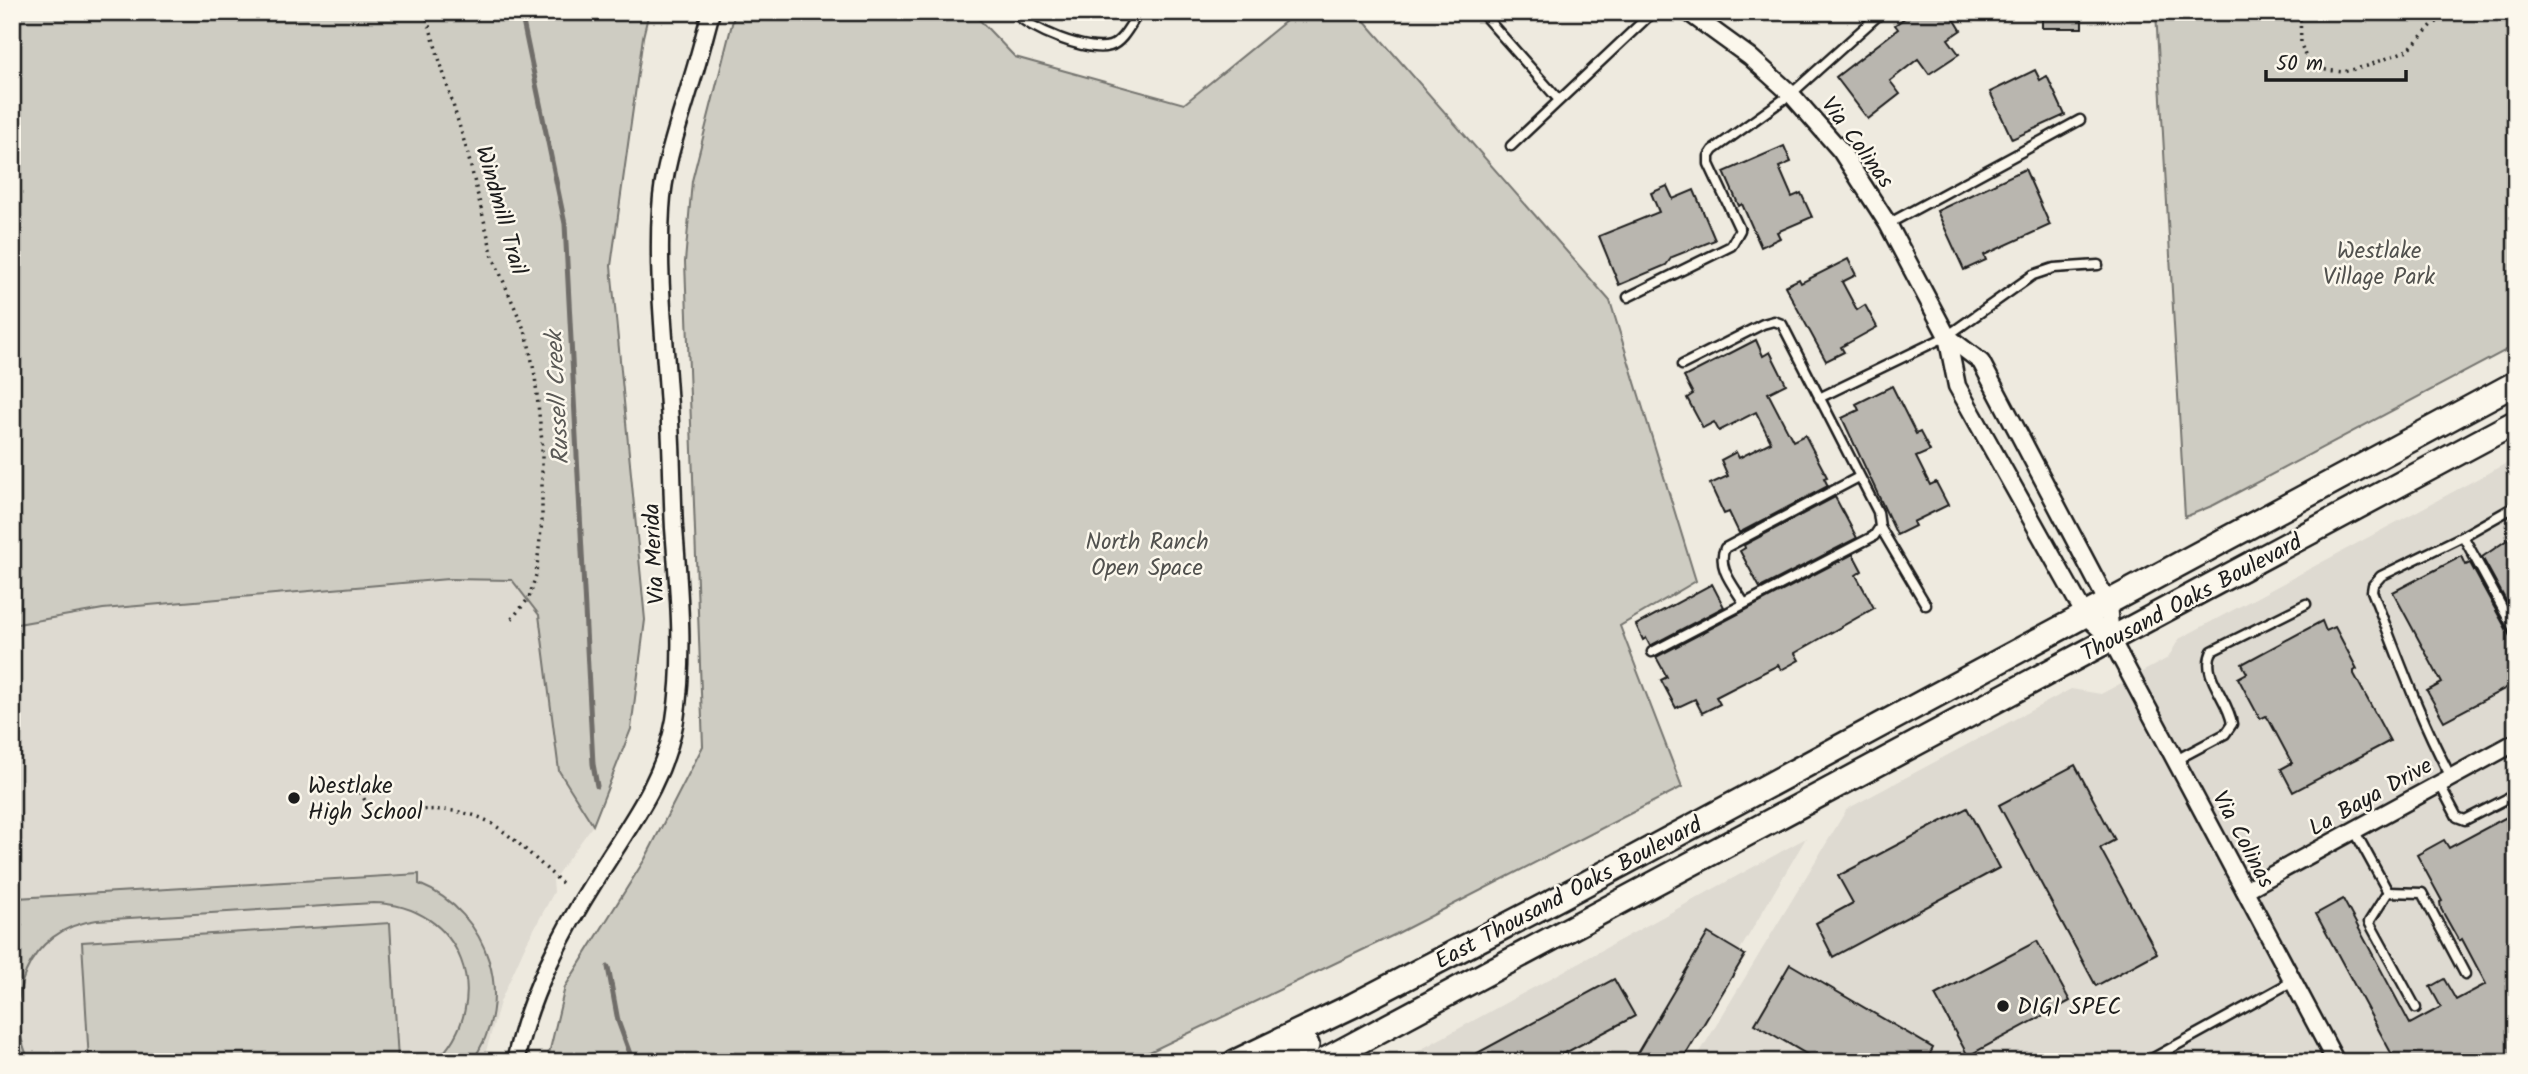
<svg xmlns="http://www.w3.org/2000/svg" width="2528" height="1074" font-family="Kalam,sans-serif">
<rect width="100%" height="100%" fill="#eeeadf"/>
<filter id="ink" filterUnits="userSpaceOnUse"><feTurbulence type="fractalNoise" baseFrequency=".0143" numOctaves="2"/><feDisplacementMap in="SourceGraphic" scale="14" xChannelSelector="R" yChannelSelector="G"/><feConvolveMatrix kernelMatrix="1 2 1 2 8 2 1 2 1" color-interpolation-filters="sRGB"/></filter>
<g filter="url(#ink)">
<!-- built -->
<g fill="#dedad1">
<polygon points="2516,458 2516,1062 1694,1062 1847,809 2071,689 2101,694 2168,658 2179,639"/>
<polygon points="448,579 512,580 539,614 559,771 593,825 553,880 554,892 526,944 500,1002 483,1062 12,1062 12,625 103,609"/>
<polygon points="1806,838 1674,1062 1398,1062"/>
</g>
<!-- green -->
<g fill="#ceccc2" stroke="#75746f" stroke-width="2">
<polygon points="12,12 649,12 643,37 611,266 645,620 631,729 593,825 559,771 539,615 512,580 448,579 103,609 12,625"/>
<polygon points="735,12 972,12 1015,57 1184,104 1297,12 1357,12 1610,301 1696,581 1620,626 1682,787 1394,935 1137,1058 1118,1062 547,1062 565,987 645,859 703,746 685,262 692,181"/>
<polygon points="2156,12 2516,12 2516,345 2214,505 2185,517"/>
<path d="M419 874V884C489 912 518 1001 471 1062H435C498 1001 462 904 373 903L97 920C27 929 0 1001 30 1062H12V936L22 925H19L17 898Z"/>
<polygon points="390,923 398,1060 89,1062 82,942"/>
</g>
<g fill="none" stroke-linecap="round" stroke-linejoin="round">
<!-- stream -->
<g stroke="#6f6d69" stroke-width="5">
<polyline points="521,12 565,224 593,764 597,786"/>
<polyline points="608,967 618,1021 633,1062"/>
</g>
</g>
<!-- building -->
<g fill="#b9b6af" stroke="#1c1c1c" stroke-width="2">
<polygon points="1913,12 1950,12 1961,30 1948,39 1959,54 1929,74 1918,59 1890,81 1900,94 1868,119 1836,77 1898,29 1895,25"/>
<rect x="2042" y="12" width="40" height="16"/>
<polygon points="2035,70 2040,80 2047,76 2065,115 2012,139 1990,92"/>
<polygon points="1784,146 1791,162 1779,167 1792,197 1801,193 1812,217 1777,232 1780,238 1761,247 1742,204 1739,206 1724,172"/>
<polygon points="2025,169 2050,225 1984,255 1986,260 1964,270 1937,211"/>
<polygon points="1667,186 1673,199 1694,190 1715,240 1672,257 1666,265 1619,285 1599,236 1659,212 1651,193"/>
<polygon points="1848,259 1856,275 1842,282 1857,310 1865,305 1877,327 1841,347 1844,352 1826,361 1785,286 1799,279 1801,283"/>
<polygon points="1756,340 1763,356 1770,352 1786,384 1768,393 1793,441 1805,435 1827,477 1824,478 1828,486 1739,533 1729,512 1724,514 1710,484 1728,476 1721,460 1736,452 1739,458 1771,442 1756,412 1719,431 1714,422 1703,428 1687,398 1693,394 1684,377"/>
<polygon points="1892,386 1916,434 1920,432 1930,451 1916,457 1930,485 1936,482 1948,505 1913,522 1915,526 1897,535 1842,418 1859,410 1856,404"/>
<polygon points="1835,497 1857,538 1760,588 1740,551 1745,548 1744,545"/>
<polygon points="2516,534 2516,619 2482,557"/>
<polygon points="1853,554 1862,571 1856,575 1874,608 1795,653 1799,660 1781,670 1778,665 1716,697 1720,704 1702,713 1695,699 1676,708 1661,680 1667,677 1656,657"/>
<polygon points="2462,556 2466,565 2470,563 2510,636 2516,639 2516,683 2444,721 2427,691 2442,683 2393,592"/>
<polygon points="1712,584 1724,607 1650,646 1646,638 1643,640 1636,625"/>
<polygon points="2322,621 2326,631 2335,627 2357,669 2354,671 2354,674 2390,741 2293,792 2281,769 2292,763 2269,720 2266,716 2260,719 2238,678 2247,673 2242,664"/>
<polygon points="2075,765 2115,840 2100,848 2157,953 2096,986 1999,805"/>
<polygon points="1967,808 1999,868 1833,957 1816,923 1853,903 1838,876"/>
<polygon points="2516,812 2516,1062 2396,1062 2316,914 2343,899 2410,1024 2441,1007 2430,987 2444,979 2456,1000 2486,984 2462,939 2459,941 2441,909 2440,902 2442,901 2417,855 2444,840 2449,848"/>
<polygon points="1708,933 1745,955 1681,1062 1632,1062"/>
<polygon points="2037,941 2070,1001 1968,1056 1935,995"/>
<polygon points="1790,964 1933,1048 1926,1062 1820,1062 1755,1024"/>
<polygon points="1614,979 1635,1016 1548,1062 1461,1062"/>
</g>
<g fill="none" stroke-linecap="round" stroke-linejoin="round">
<!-- lane casing -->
<g stroke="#1c1c1c" stroke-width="13">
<g id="lane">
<path d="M1014 12C1029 29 1088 53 1110 46 1123 42 1131 23 1139 12"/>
<polyline points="1481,12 1559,100"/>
<polyline points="1511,146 1653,12"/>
<polyline points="1888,224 2080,120"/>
<polyline points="1628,297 1731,246 1740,230 1709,164 1709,156 1713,150 1791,94 1882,12"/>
<polyline points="1819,398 1947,336 2033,275 2054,268 2098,265"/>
<polyline points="1880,527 1926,605"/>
<polyline points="2463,536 2516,633"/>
<path d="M1744 603C1734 586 1716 567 1725 548L1859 477"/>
<polyline points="1652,652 1874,536 1880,527 1878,512 1782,324 1774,321 1763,324 1682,365"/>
<path d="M2176 760 2225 734 2232 724C2229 699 2200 676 2212 651L2306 604"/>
<path d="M2451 777C2419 717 2397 654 2372 591L2373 585 2381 576 2463 536 2516 506"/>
<polyline points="2439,783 2457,817 2465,820 2516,794"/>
<polyline points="2354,830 2388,892"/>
<polyline points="2416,1008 2369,922 2388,892 2422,893 2465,974"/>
<polyline points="1569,1062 1582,1058 1592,1062"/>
<polyline points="2146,1062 2293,981"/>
</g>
</g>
<!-- street casing -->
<g stroke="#1c1c1c" stroke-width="21">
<g id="street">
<polyline points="1688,12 1750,57 1791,94 1841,151 1888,224 1947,336 1957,386 2085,615 2111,639 2336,1062"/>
<polyline points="1947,336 1981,362 2108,603 2111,639"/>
<polyline points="2245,890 2516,742"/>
<path d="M515 1062C529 995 561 934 597 877 629 825 664 782 675 720 685 657 679 592 674 528 672 488 672 447 669 407 665 341 657 275 661 209 663 168 678 126 690 86 698 62 704 37 711 12"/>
</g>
</g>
<!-- secondary casing -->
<g stroke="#1c1c1c" stroke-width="28">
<g id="secondary">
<polyline points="1235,1062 1354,1005 1561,897 2516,383"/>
<polyline points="1274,1062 1307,1045"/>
<polyline points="1321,1062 2516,422"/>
</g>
</g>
<!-- path -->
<g stroke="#1c1c1c" stroke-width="3.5" stroke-dasharray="2 5" stroke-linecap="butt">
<polyline points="425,12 467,151 493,257 527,336 535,376 542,442 542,521 536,575 529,598 510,621"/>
<polyline points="2300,12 2301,44 2306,58 2318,69 2343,72 2367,66 2408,50 2432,25 2453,12"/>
<path d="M357 786 373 815C411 810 456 803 491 823 517 839 539 863 562 883"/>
</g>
<!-- lane -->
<use href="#lane" stroke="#fbf7ec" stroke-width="8"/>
<!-- street -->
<use href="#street" stroke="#fbf7ec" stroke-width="16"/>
<!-- secondary -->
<use href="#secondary" stroke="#fbf7ec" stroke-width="23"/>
</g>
</g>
<!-- markers -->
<g fill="#1c1c1c" stroke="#fbf7ec" stroke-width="2.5">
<circle cx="294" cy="798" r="7"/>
<circle cx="2003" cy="1006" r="7"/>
</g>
<g text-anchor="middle" stroke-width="5" stroke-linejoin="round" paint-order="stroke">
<!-- street labels -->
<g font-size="23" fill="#1c1c1c" stroke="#fbf7ec">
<text transform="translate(1858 142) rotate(54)" y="8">Via Colinas</text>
<text transform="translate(502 210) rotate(74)" y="8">Windmill Trail</text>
<text transform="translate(653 554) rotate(-93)" y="8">Via Merida</text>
<text transform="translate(2191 597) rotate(-28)" y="8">Thousand Oaks Boulevard</text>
<text transform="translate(2370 796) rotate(-29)" y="8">La Baya Drive</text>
<text transform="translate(2244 839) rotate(62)" y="8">Via Colinas</text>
<text transform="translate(1568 892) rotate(-28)" y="8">East Thousand Oaks Boulevard</text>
</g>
<!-- park labels -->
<g font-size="23" fill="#51514e" stroke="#fbf7ec">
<text x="2379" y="258">Westlake<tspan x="2379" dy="26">Village Park</tspan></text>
<text x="1147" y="549">North Ranch<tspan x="1147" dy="26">Open Space</tspan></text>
</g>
<!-- poi labels -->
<g font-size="23" fill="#1c1c1c" stroke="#fbf7ec" text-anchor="start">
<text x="308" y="793">Westlake<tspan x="308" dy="26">High School</tspan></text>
<text x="2017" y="1014">DIGI SPEC</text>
</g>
<!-- water labels -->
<g font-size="24" font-style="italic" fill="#5a5956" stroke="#fbf7ec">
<text transform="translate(557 398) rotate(-93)" y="8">Russell Creek</text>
</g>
</g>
<!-- margin -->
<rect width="2528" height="1074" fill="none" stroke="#fbf7ec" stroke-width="42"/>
<rect x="21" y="21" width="2486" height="1032" fill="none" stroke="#1c1c1c" stroke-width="2.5" filter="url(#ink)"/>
<!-- scale -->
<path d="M2266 70v10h140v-10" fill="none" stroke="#1c1c1c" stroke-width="3.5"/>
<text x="2276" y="70" font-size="21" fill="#1c1c1c" stroke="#fbf7ec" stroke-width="5" paint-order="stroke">50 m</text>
</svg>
